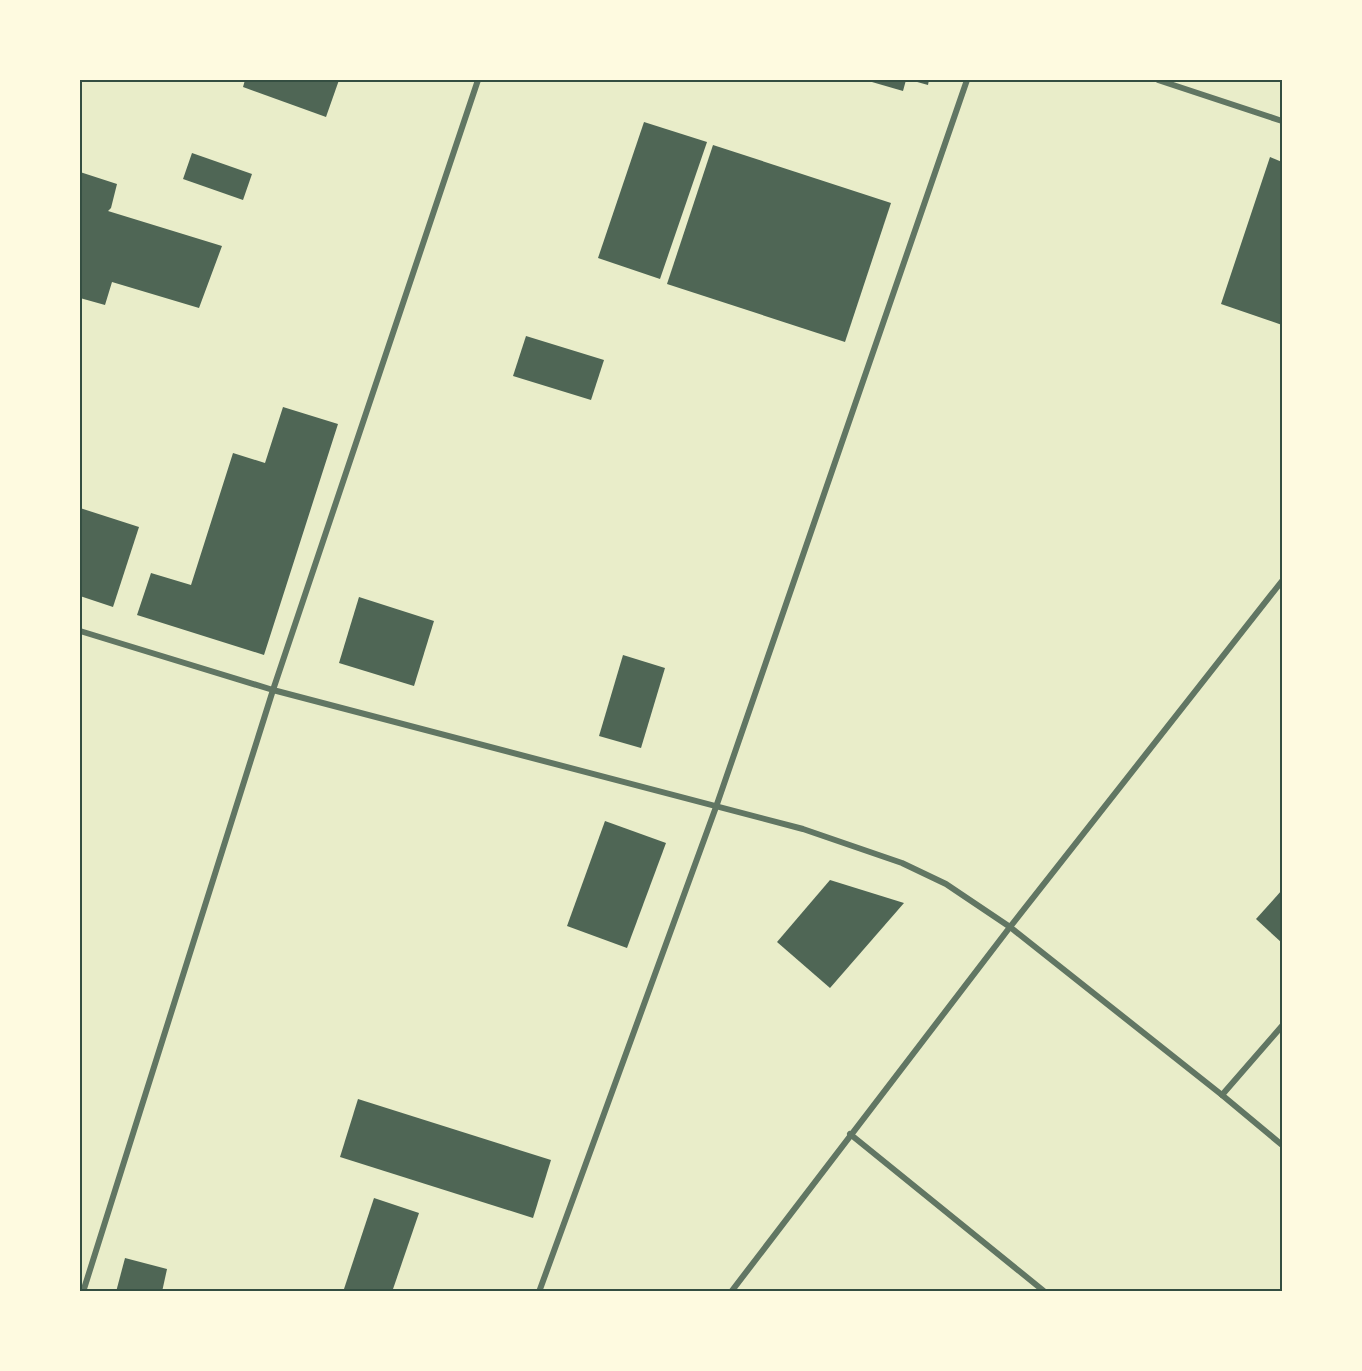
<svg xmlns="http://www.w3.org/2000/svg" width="1362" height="1371" font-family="Rubik,sans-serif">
<rect width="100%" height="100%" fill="#e9edc9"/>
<!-- building -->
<g fill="#4f6655">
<polygon points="245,80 339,80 326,117 243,87"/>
<polygon points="865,80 906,80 903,91"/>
<polygon points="910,80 929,80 928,85"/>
<polygon points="644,122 707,142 660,279 598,258"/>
<polygon points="713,145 891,203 845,342 667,284"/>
<polygon points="192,153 252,174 243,200 183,179"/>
<polygon points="1270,157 1282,162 1282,325 1221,304"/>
<polygon points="80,172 117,184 111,208 108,211 222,246 199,308 112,282 105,305 80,298"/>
<polygon points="526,336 604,360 591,400 513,376"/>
<polygon points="283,407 338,424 264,655 137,615 151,573 191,585 233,453 265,463"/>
<polygon points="80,508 139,527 113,607 80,596"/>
<polygon points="359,597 434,621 414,686 339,663"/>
<polygon points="623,655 665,668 641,748 599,736"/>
<polygon points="605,821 666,843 627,948 567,926"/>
<polygon points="830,880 904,903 830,988 777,942"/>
<polygon points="1282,890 1282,943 1256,919"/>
<polygon points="358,1099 551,1160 533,1218 340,1157"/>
<polygon points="374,1198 419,1213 392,1292 343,1292"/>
<polygon points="125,1258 167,1269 162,1292 116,1292"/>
</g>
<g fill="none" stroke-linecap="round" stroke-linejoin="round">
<!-- minor -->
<g stroke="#617663" stroke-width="6">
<polyline points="478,80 273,690 803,829 902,863 946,884 1010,927 1222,1095 1282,1145"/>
<polyline points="1158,80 1282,121"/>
<polyline points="80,631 273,690 83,1292"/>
<polyline points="1222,1095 1282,1026"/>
<polyline points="850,1134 1045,1292"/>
<polyline points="539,1292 716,807 967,80"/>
<polyline points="731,1292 1010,927 1282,581"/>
</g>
</g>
<!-- border -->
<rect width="1362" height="1371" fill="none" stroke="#fefae0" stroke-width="162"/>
<rect x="81" y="81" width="1200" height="1209" fill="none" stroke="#344e41" stroke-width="2"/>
</svg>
